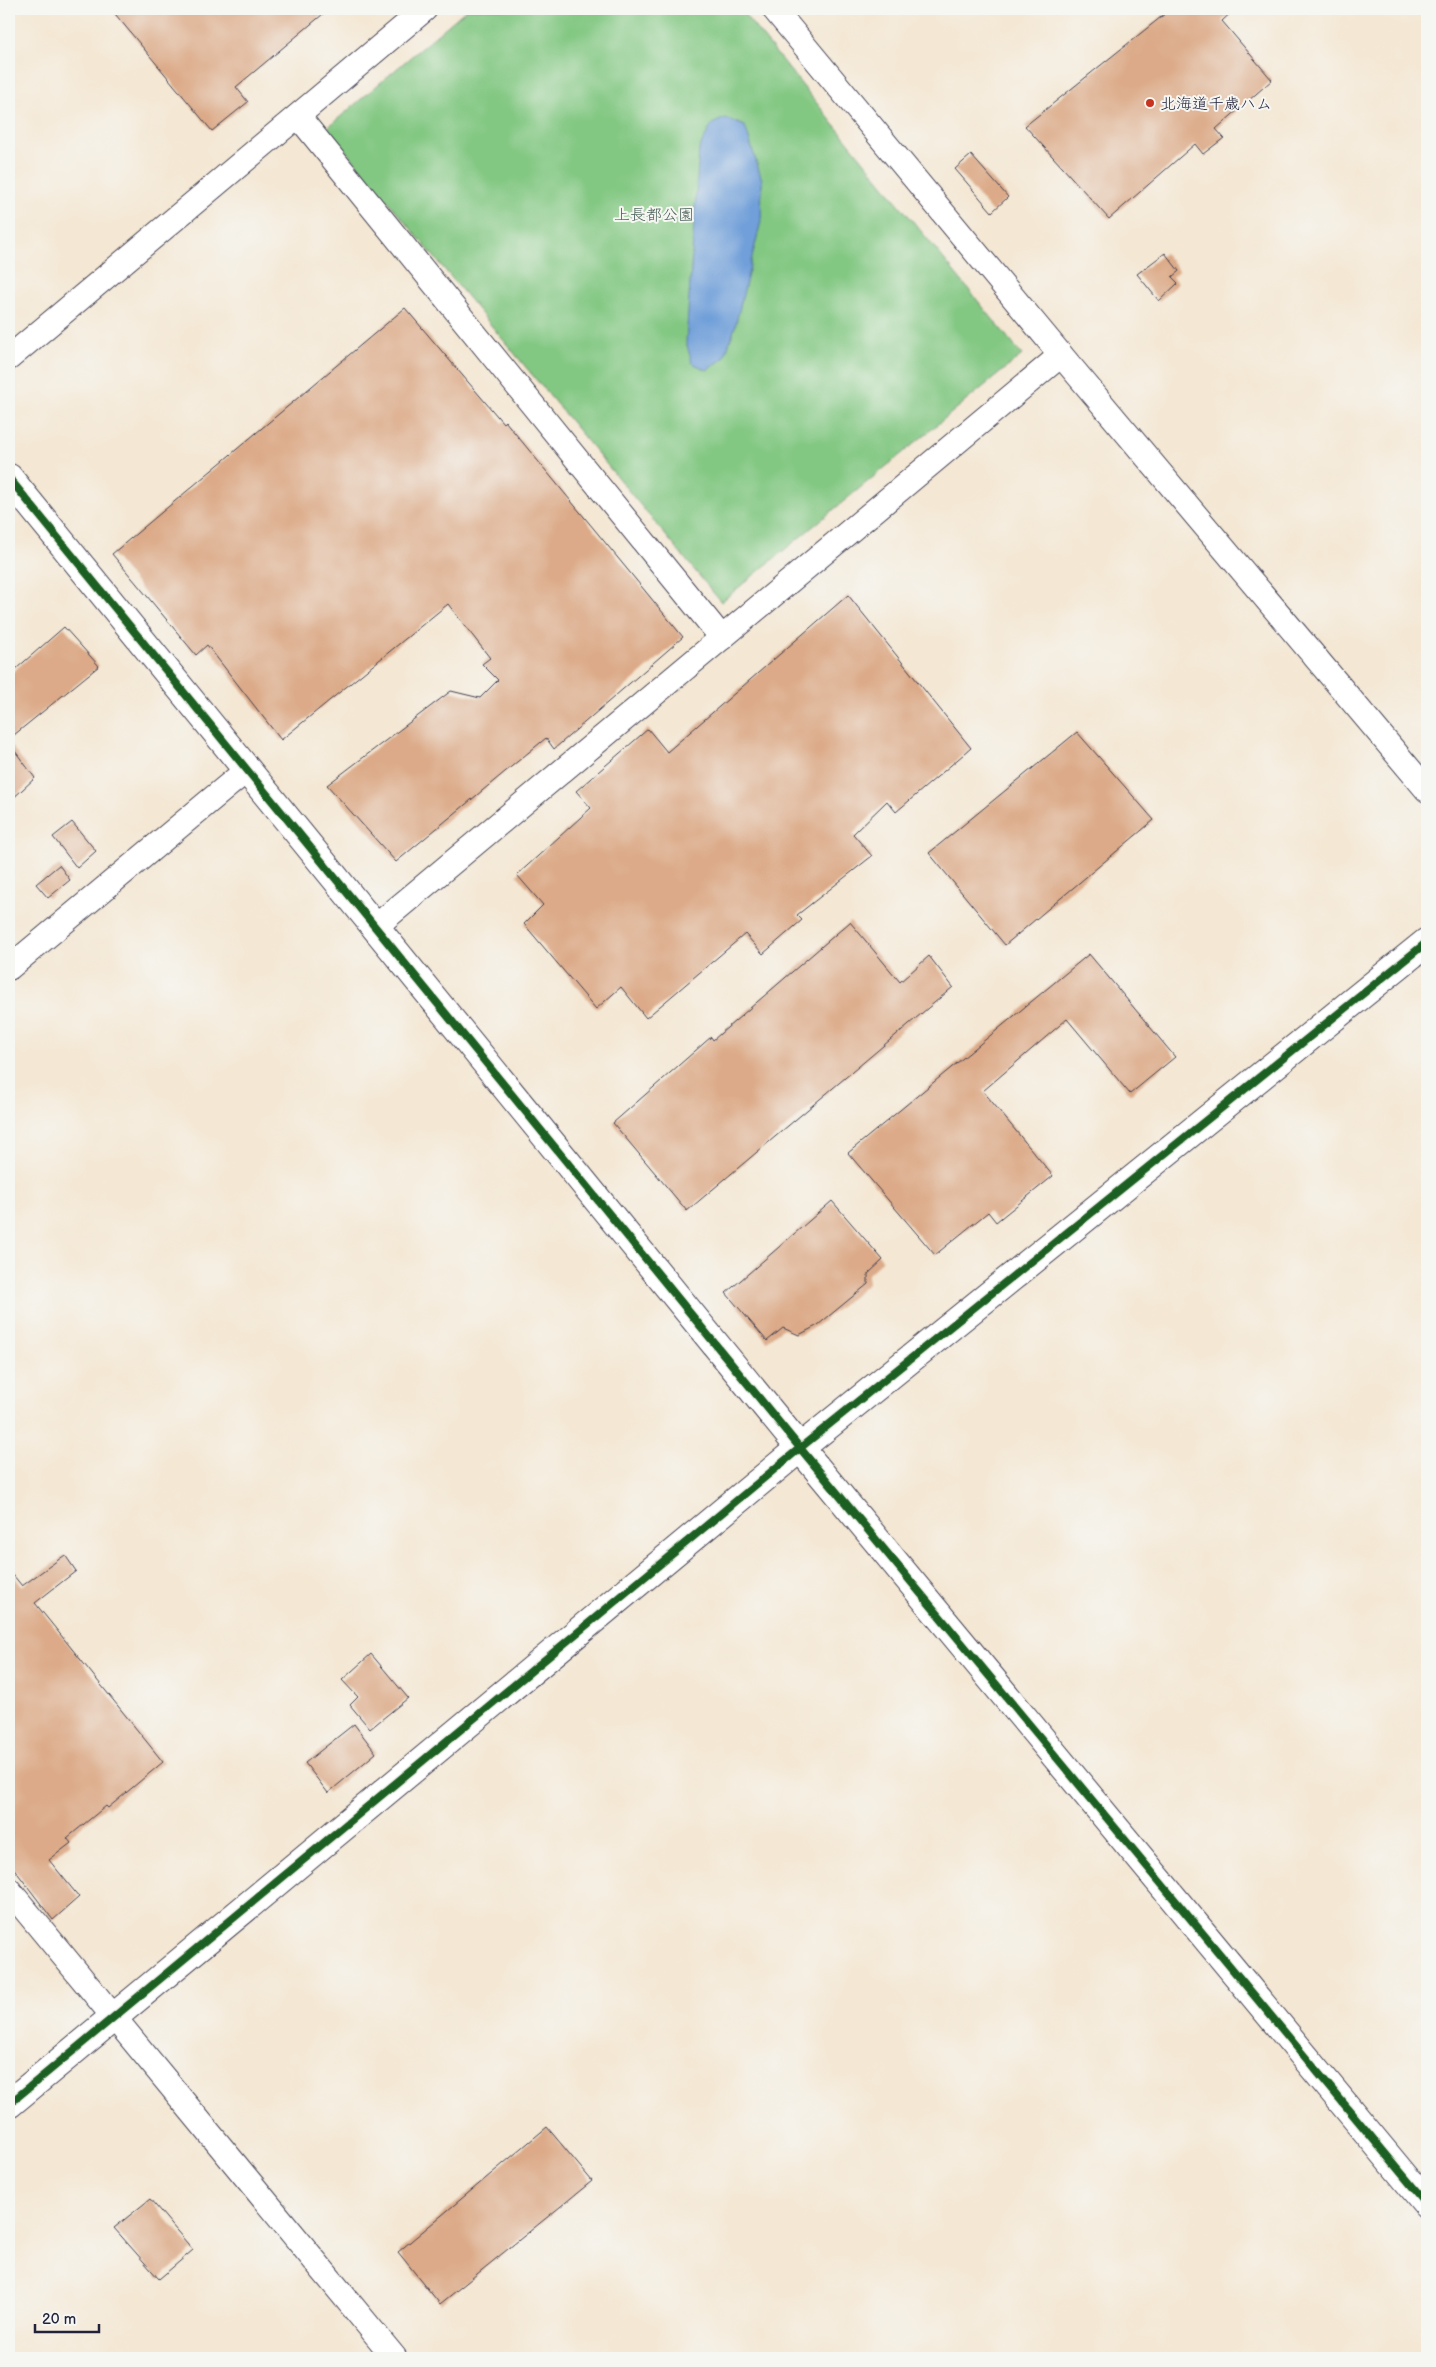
<svg xmlns="http://www.w3.org/2000/svg" width="1436" height="2367" font-family="'Balsamiq Sans','Klee One',sans-serif">
<rect width="100%" height="100%" fill="#f6f6f2"/>
<filter id="ink" filterUnits="userSpaceOnUse"><feTurbulence type="fractalNoise" baseFrequency=".02" numOctaves="2"/><feDisplacementMap in="SourceGraphic" scale="10" xChannelSelector="R" yChannelSelector="G"/><feConvolveMatrix kernelMatrix="1 2 1 2 8 2 1 2 1" color-interpolation-filters="sRGB"/></filter>
<filter id="wash" filterUnits="userSpaceOnUse"><feTurbulence type="fractalNoise" baseFrequency=".0096" numOctaves="4" result="noise"/><feDisplacementMap in="SourceGraphic" scale="20" xChannelSelector="R" yChannelSelector="G"/><feGaussianBlur stdDeviation="1.12" result="paint"/><feColorMatrix in="noise" values="0 0 0 0 0 0 0 0 0 0 0 0 0 0 0 0 0 1.4 0 .05"/><feComposite in="paint" operator="in"/></filter>
<g filter="url(#wash)">
<rect width="100%" height="100%" fill="#f4e7d3"/>
<!-- green -->
<polygon fill="#82c782" stroke="#52745e" points="467,9 740,9 1022,355 721,602 327,128"/>
<!-- water -->
<polygon fill="#6f9fd9" stroke="#48608a" points="725,118 745,126 762,180 761,221 735,327 724,358 707,370 692,363 686,342 699,149 712,124"/>
<g id="blocks">
<!-- building -->
<g fill="#dcaa88">
<polygon points="111,9 329,9 236,87 248,102 212,131"/>
<polygon points="1171,9 1235,9 1222,21 1272,80 1216,129 1224,138 1203,154 1195,144 1109,219 1025,126"/>
<polygon points="971,155 1008,197 992,212 955,169"/>
<polygon points="1165,253 1179,271 1172,277 1178,283 1159,301 1137,274"/>
<polygon points="405,308 503,423 505,421 683,637 554,749 546,738 396,862 327,785 451,691 480,698 498,680 482,664 490,658 448,604 281,740 207,645 196,655 112,554"/>
<polygon points="848,595 971,748 896,812 887,801 853,834 872,856 797,915 802,920 763,954 745,934 646,1018 621,987 596,1009 524,924 543,905 517,875 591,808 576,791 648,729 667,752"/>
<polygon points="64,627 99,666 9,739 9,675"/>
<polygon points="1077,732 1154,820 1005,945 929,853"/>
<polygon points="9,743 35,778 9,802"/>
<polygon points="72,822 96,851 77,868 53,837"/>
<polygon points="59,865 70,880 48,898 36,884"/>
<polygon points="850,922 900,982 929,956 953,987 687,1211 613,1123 711,1037 713,1040"/>
<polygon points="1089,954 1175,1057 1130,1094 1067,1019 983,1091 1053,1176 996,1222 988,1212 935,1255 848,1153"/>
<polygon points="832,1201 883,1260 868,1274 868,1284 818,1325 799,1335 783,1328 767,1341 726,1293"/>
<polygon points="65,1555 76,1571 35,1603 163,1762 108,1808 106,1806 67,1838 71,1843 49,1860 79,1897 53,1920 9,1862 9,1570 22,1586"/>
<polygon points="371,1654 408,1698 370,1729 350,1705 358,1697 342,1680"/>
<polygon points="354,1724 376,1753 328,1793 305,1763"/>
<polygon points="547,2127 592,2181 440,2304 398,2252"/>
<polygon points="150,2199 193,2250 159,2279 114,2228"/>
</g>
</g>
</g>
<g filter="url(#ink)">
<use href="#blocks" fill-opacity="0" stroke="#424052" stroke-width="1"/>
<g fill="none" stroke-linecap="round" stroke-linejoin="round">
<!-- minor casing -->
<g stroke="#424052" stroke-width="26">
<g id="minor">
<polyline points="774,9 1061,355 1427,790"/>
<polyline points="298,116 722,638"/>
<polyline points="9,358 425,9"/>
<polyline points="375,927 1061,355"/>
<polyline points="9,968 248,769"/>
<polyline points="9,1890 395,2358"/>
</g>
</g>
<!-- tertiary casing -->
<g stroke="#424052" stroke-width="30">
<g id="tertiary">
<polyline points="9,478 800,1448 1427,2204"/>
<polyline points="9,2104 800,1448 1427,942"/>
</g>
</g>
<!-- minor -->
<use href="#minor" stroke="#fff" stroke-width="24"/>
<!-- tertiary -->
<use href="#tertiary" stroke="#fff" stroke-width="28"/>
<!-- cycleway casing -->
<g stroke="#f6f6f2" stroke-width="11">
<g id="cycleway">
<polyline points="9,478 800,1448 1427,2204"/>
<polyline points="9,2104 800,1448 1427,942"/>
</g>
</g>
<!-- cycleway -->
<use href="#cycleway" stroke="#1b5e20" stroke-width="8"/>
</g>
</g>
<!-- markers -->
<circle fill="#c8321e" stroke="#f6f6f2" stroke-width="2" cx="1150" cy="103" r="5"/>
<g text-anchor="middle" stroke-width="4" stroke-linejoin="round" paint-order="stroke">
<!-- poi labels -->
<g font-size="16" fill="#22223b" stroke="#f6f6f2" text-anchor="start">
<text x="1160" y="109">北海道千歳ハム</text>
</g>
<!-- park labels -->
<g font-size="16" fill="#445c54" stroke="#f6f6f2">
<text x="654" y="220">上長都公園</text>
</g>
</g>
<!-- margin -->
<rect width="1436" height="2367" fill="none" stroke="#f6f6f2" stroke-width="30"/>
<!-- scale -->
<path d="M35 2324v8h64v-8" fill="none" stroke="#22223b" stroke-width="2.5"/>
<text x="42" y="2324" font-size="15" fill="#22223b" stroke="#f6f6f2" stroke-width="4" paint-order="stroke">20 m</text>
</svg>
